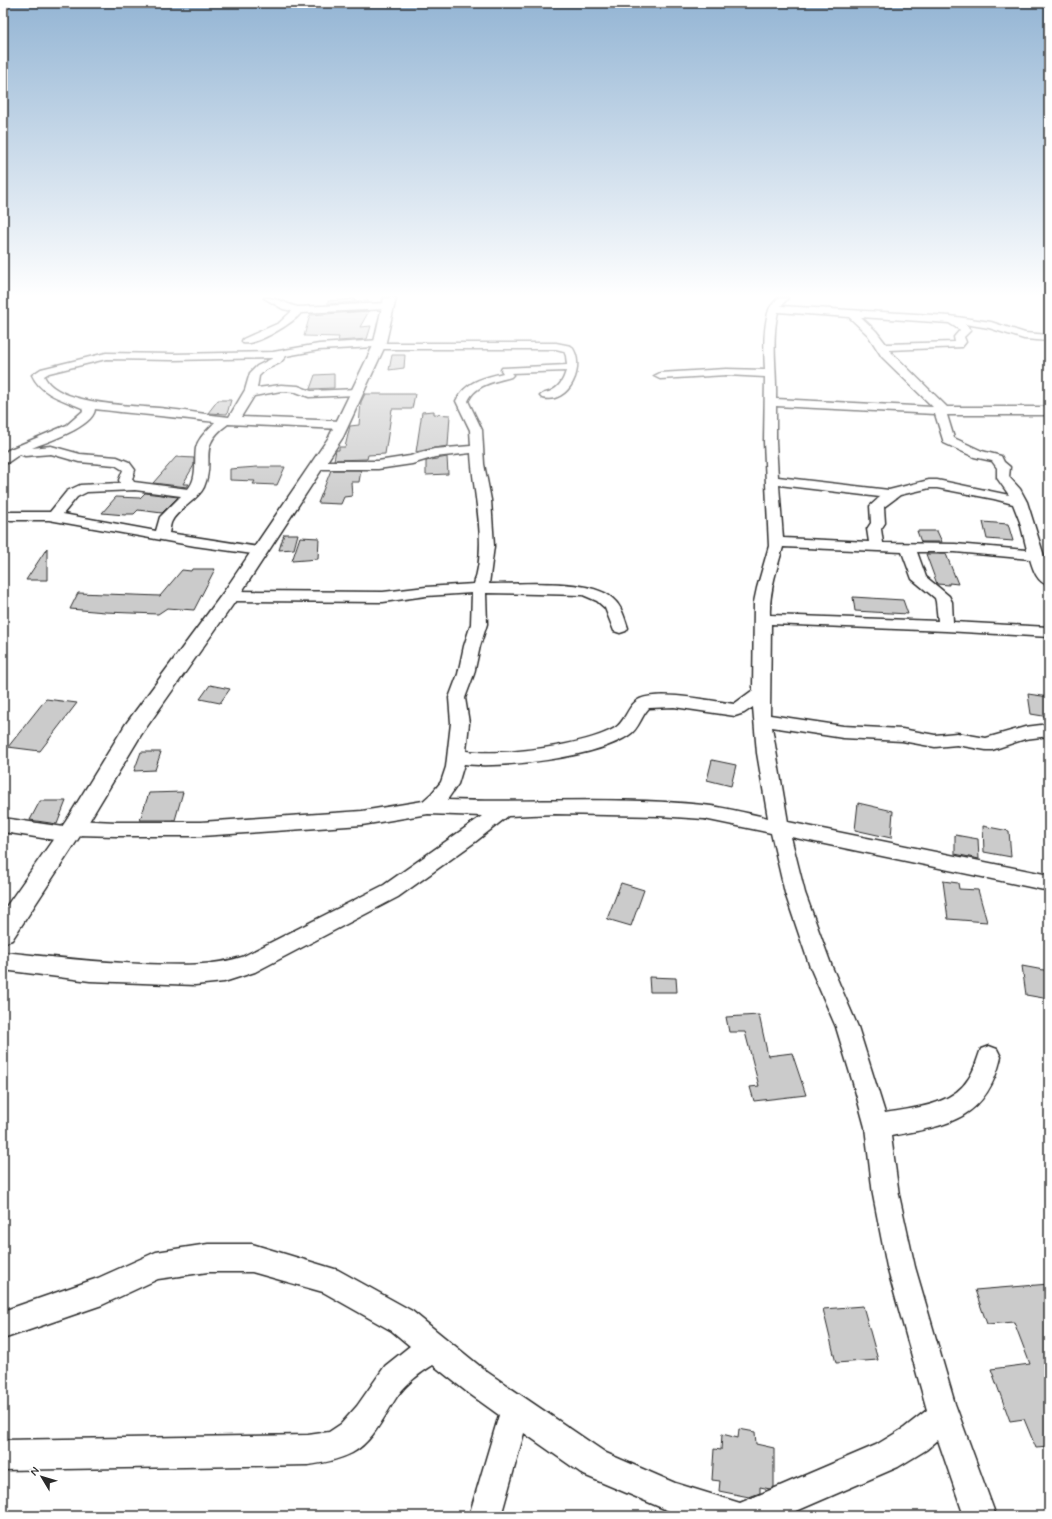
<svg xmlns="http://www.w3.org/2000/svg" width="1052" height="1519" font-family="Mynerve,sans-serif">
<rect width="100%" height="100%" fill="#fff"/>
<filter id="ink" filterUnits="userSpaceOnUse"><feTurbulence type="fractalNoise" baseFrequency=".025" numOctaves="2"/><feDisplacementMap in="SourceGraphic" scale="8" xChannelSelector="R" yChannelSelector="G"/><feConvolveMatrix kernelMatrix="1 2 1 2 8 2 1 2 1" color-interpolation-filters="sRGB"/></filter>
<g filter="url(#ink)">
<!-- building -->
<g fill="#cbcbcb" stroke="#2b2b2b">
<polygon points="355,299 354,301 369,301 328,304 328,301"/>
<polygon points="369,311 360,327 371,326 367,339 338,341 339,337 304,336 310,315"/>
<polygon points="392,355 405,355 404,368 389,370"/>
<polygon points="334,374 334,388 310,389 315,375"/>
<polygon points="365,394 415,394 412,409 392,409 385,454 368,455 367,459 334,460 336,450 339,450 339,447 345,447 350,426 359,425 361,402"/>
<polygon points="218,400 231,400 227,414 208,413"/>
<polygon points="434,411 434,414 450,415 448,446 434,448 416,452 422,412"/>
<polygon points="176,457 194,458 194,465 183,484 189,484 187,487 153,483"/>
<polygon points="447,457 448,474 426,475 426,461"/>
<polygon points="257,467 285,467 277,485 253,484 255,481 230,480 230,469"/>
<polygon points="331,470 361,470 359,482 351,482 352,496 344,497 341,504 318,503"/>
<polygon points="145,493 178,497 162,513 138,510 134,514 127,514 125,515 102,513 116,497 140,498"/>
<polygon points="983,522 1008,524 1013,541 987,539"/>
<polygon points="917,531 937,531 942,542 921,542"/>
<polygon points="284,534 298,534 294,549 279,550"/>
<polygon points="300,537 319,538 318,559 292,561"/>
<polygon points="47,548 47,580 26,580"/>
<polygon points="926,554 946,554 958,584 949,583 949,585 937,584"/>
<polygon points="192,569 215,569 194,610 167,608 158,614 105,612 70,609 78,593 160,596 182,570 191,571"/>
<polygon points="853,597 903,600 908,614 855,611"/>
<polygon points="210,685 230,689 220,703 200,699"/>
<polygon points="1028,694 1049,697 1049,717 1031,714"/>
<polygon points="46,699 77,703 40,751 8,747"/>
<polygon points="141,752 161,752 155,770 134,771"/>
<polygon points="712,760 736,765 731,786 707,780"/>
<polygon points="183,792 175,820 140,820 149,793"/>
<polygon points="40,801 66,801 57,824 30,820"/>
<polygon points="858,803 893,811 891,838 855,830"/>
<polygon points="983,826 1009,831 1011,857 984,852"/>
<polygon points="955,835 978,839 979,859 955,854"/>
<polygon points="943,881 958,883 959,889 978,890 987,922 948,919"/>
<polygon points="621,883 644,890 631,926 607,919"/>
<polygon points="1022,966 1049,971 1049,999 1026,995"/>
<polygon points="649,977 676,978 677,992 650,992"/>
<polygon points="759,1015 768,1056 792,1053 806,1095 754,1101 750,1087 759,1086 745,1032 729,1032 726,1017"/>
<polygon points="1049,1284 1049,1447 1036,1448 1024,1419 1010,1421 991,1369 1030,1364 1014,1322 987,1324 975,1290"/>
<polygon points="863,1306 878,1360 836,1363 823,1309"/>
<polygon points="739,1429 755,1432 756,1444 774,1448 774,1487 770,1489 760,1487 760,1493 749,1497 719,1491 720,1481 712,1480 714,1449 721,1450 722,1434 738,1438"/>
</g>
<g fill="none" stroke-linecap="round" stroke-linejoin="round">
<!-- street casing -->
<g stroke="#2b2b2b" stroke-width="3">
<g id="street">
<path d="M264 298C277 297 286 304 298 307L387 303 392 306 387 309 301 313C293 323 256 346 243 343L242 341 243 339 279 323 292 311 283 309Z"/>
<path d="M778 298H788L781 306 950 316 991 322 1025 333 1049 335V341L1024 339 989 328 965 324 971 330 964 337 966 342 962 347 889 350 947 407H1049V415H947L954 438 982 451 1001 456 1004 462 1010 467 1009 477 1020 489 1027 502 1049 572V585C1037 583 1033 569 1030 559L955 552H917L926 577 949 596 952 602 953 622 1049 627V637L946 631 771 624 770 715 843 726 902 729 935 735 957 733 986 738 1025 727 1049 724V736L1025 739 992 750H986L957 745 935 747 902 741 843 738 772 727 788 822 1049 875V891L791 837 805 893 832 967 858 1027 885 1113C914 1108 952 1106 969 1078 975 1069 977 1059 981 1049L989 1046 997 1049 1001 1057C987 1120 946 1126 891 1136L899 1195 915 1267 955 1404 996 1516H964L938 1440 926 1450 898 1467 785 1516H681L584 1475 524 1433 501 1516H469L499 1415 467 1392 433 1365C420 1373 408 1382 398 1395 385 1414 374 1441 352 1453 338 1460 324 1463 308 1465L3 1470V1440L308 1435 329 1432 341 1424 357 1406 385 1366 410 1346 392 1331 323 1292 252 1272H208L158 1279 102 1305 3 1339V1311L98 1278 156 1252 208 1244H252L338 1270 412 1311 487 1372 606 1453 675 1483 740 1503 876 1445 904 1428 927 1410 887 1267 873 1195 865 1127 853 1083 836 1027 810 967 785 893 771 833 704 819 659 816 555 814 508 816 475 842 398 897 255 972 224 982 195 985 90 981 3 970V952C50 957 96 962 142 964 176 965 209 967 242 957L384 885 482 816 428 814 362 825 201 836H116L77 835 75 840 68 842 3 832V818L64 827 67 822 74 820 116 822H201L362 811 423 801 432 793 441 782 446 767 451 723 449 698 458 674 464 646 471 624 472 593 426 596 383 602 230 601 225 599 222 596 225 593 230 591 383 592 426 587 474 584C488 542 473 495 471 453L435 457 412 464 378 469H318L314 468 312 465 314 462 318 461H378L410 456 434 449 471 446 470 430 456 401C466 381 483 378 503 373L501 370 502 368 567 365 566 356 564 351 556 349H379L374 347 319 350 286 356 280 363 265 370 259 376 257 388 281 385 298 386 311 391 357 389 361 390 363 392 361 394 357 395 309 397 296 392 281 391 254 396 241 417 342 421 346 422 348 425 346 428 342 429 228 424C196 447 216 459 204 487 198 500 178 509 172 521 170 524 170 530 169 533L265 548 267 551 265 554 260 555 195 546 49 520H3V512H50L67 491 80 485 120 483 119 480 123 470 115 465 79 462 51 454 25 456 20 454 7 463 3 464V454L8 450 67 425 83 411 82 408C64 400 41 395 32 375L41 369 106 353 173 354 273 352 319 344 380 340 385 343H556L571 346C587 365 570 405 542 398L540 396C543 393 545 393 549 392 559 388 563 381 566 371L511 373 513 375 511 377C494 382 476 384 468 401L482 430 484 464 491 500 494 546 489 584C519 584 590 578 612 598 622 606 624 617 628 628L626 631 620 633 614 631 605 608 597 601 583 595 486 593 487 624 480 646 474 674 465 698 469 723 466 751C502 756 584 746 615 728 626 721 628 704 640 699 661 690 711 701 734 704L753 690 754 602 757 588 769 546 764 442 765 377 726 375 660 379 654 376 660 373 726 369 765 370C764 353 763 327 769 310 770 306 775 302 778 298ZM778 312 849 317 868 335 882 357 933 407 776 399C777 370 771 340 778 312ZM861 317 949 323 960 330 954 337 955 342 886 344 876 331ZM273 358 257 366 250 373 245 390 229 417C209 415 188 411 168 409 139 405 58 407 44 376L49 373 106 359 173 360ZM776 406 935 414 944 443 974 457 992 461 997 468V478L1009 495 937 480H929L889 490 778 477 776 442ZM95 409C135 414 175 417 215 422 208 430 198 438 196 448 194 461 198 478 188 489L134 482 132 479 135 470 129 462 117 457 80 454 51 446 32 448C46 442 94 427 95 409ZM779 485 880 497 870 506 871 523 867 529 869 542 783 538ZM930 488H937L994 499 1013 504 1020 522 1027 550 955 544 883 543 881 529 885 523 884 507 900 495ZM135 490 181 496 160 517 156 531 63 514 77 497 87 492ZM783 547 902 552 912 579 935 598 936 602 938 621 770 615C769 591 777 569 783 547ZM674 707 735 716 744 713 753 707 757 753 768 818C747 813 724 807 703 805 618 796 532 803 447 800L458 784 464 764C502 769 598 757 629 735 639 729 641 716 649 708Z"/>
</g>
</g>
<!-- secondary casing -->
<g stroke="#2b2b2b" stroke-width="3">
<polygon id="secondary" points="384,298 396,298 385,346 343,437 239,596 141,735 82,833 12,940 3,943 3,911 66,821 125,725 223,593 329,437 373,346"/>
</g>
<!-- street -->
<use href="#street" fill="#fff" fill-rule="evenodd"/>
<!-- secondary -->
<use href="#secondary" fill="#fff" fill-rule="evenodd"/>
</g>
</g>
<!-- sky -->
<linearGradient id="sky" x2="0" y2="1"><stop stop-color="#94b5d4"/><stop offset="0.58" stop-color="#fff"/><stop offset="1" stop-color="#fff" stop-opacity="0"/></linearGradient>
<rect width="1052" height="510" fill="url(#sky)"/>
<!-- margin -->
<rect width="1052" height="1519" fill="none" stroke="#fff" stroke-width="16"/>
<rect x="8" y="8" width="1036" height="1503" fill="none" stroke="#2b2b2b" stroke-width="1.5" filter="url(#ink)"/>
<!-- north arrow -->
<g transform="translate(42 1477) rotate(308)" stroke="#ffffff" stroke-width="3" paint-order="stroke">
<path d="M0-3L7 15L0 10L-7 15Z" fill="#2b2b2b"/>
<text y="-6" font-size="11" font-weight="bold" text-anchor="middle" fill="#2b2b2b">N</text>
</g>
</svg>
